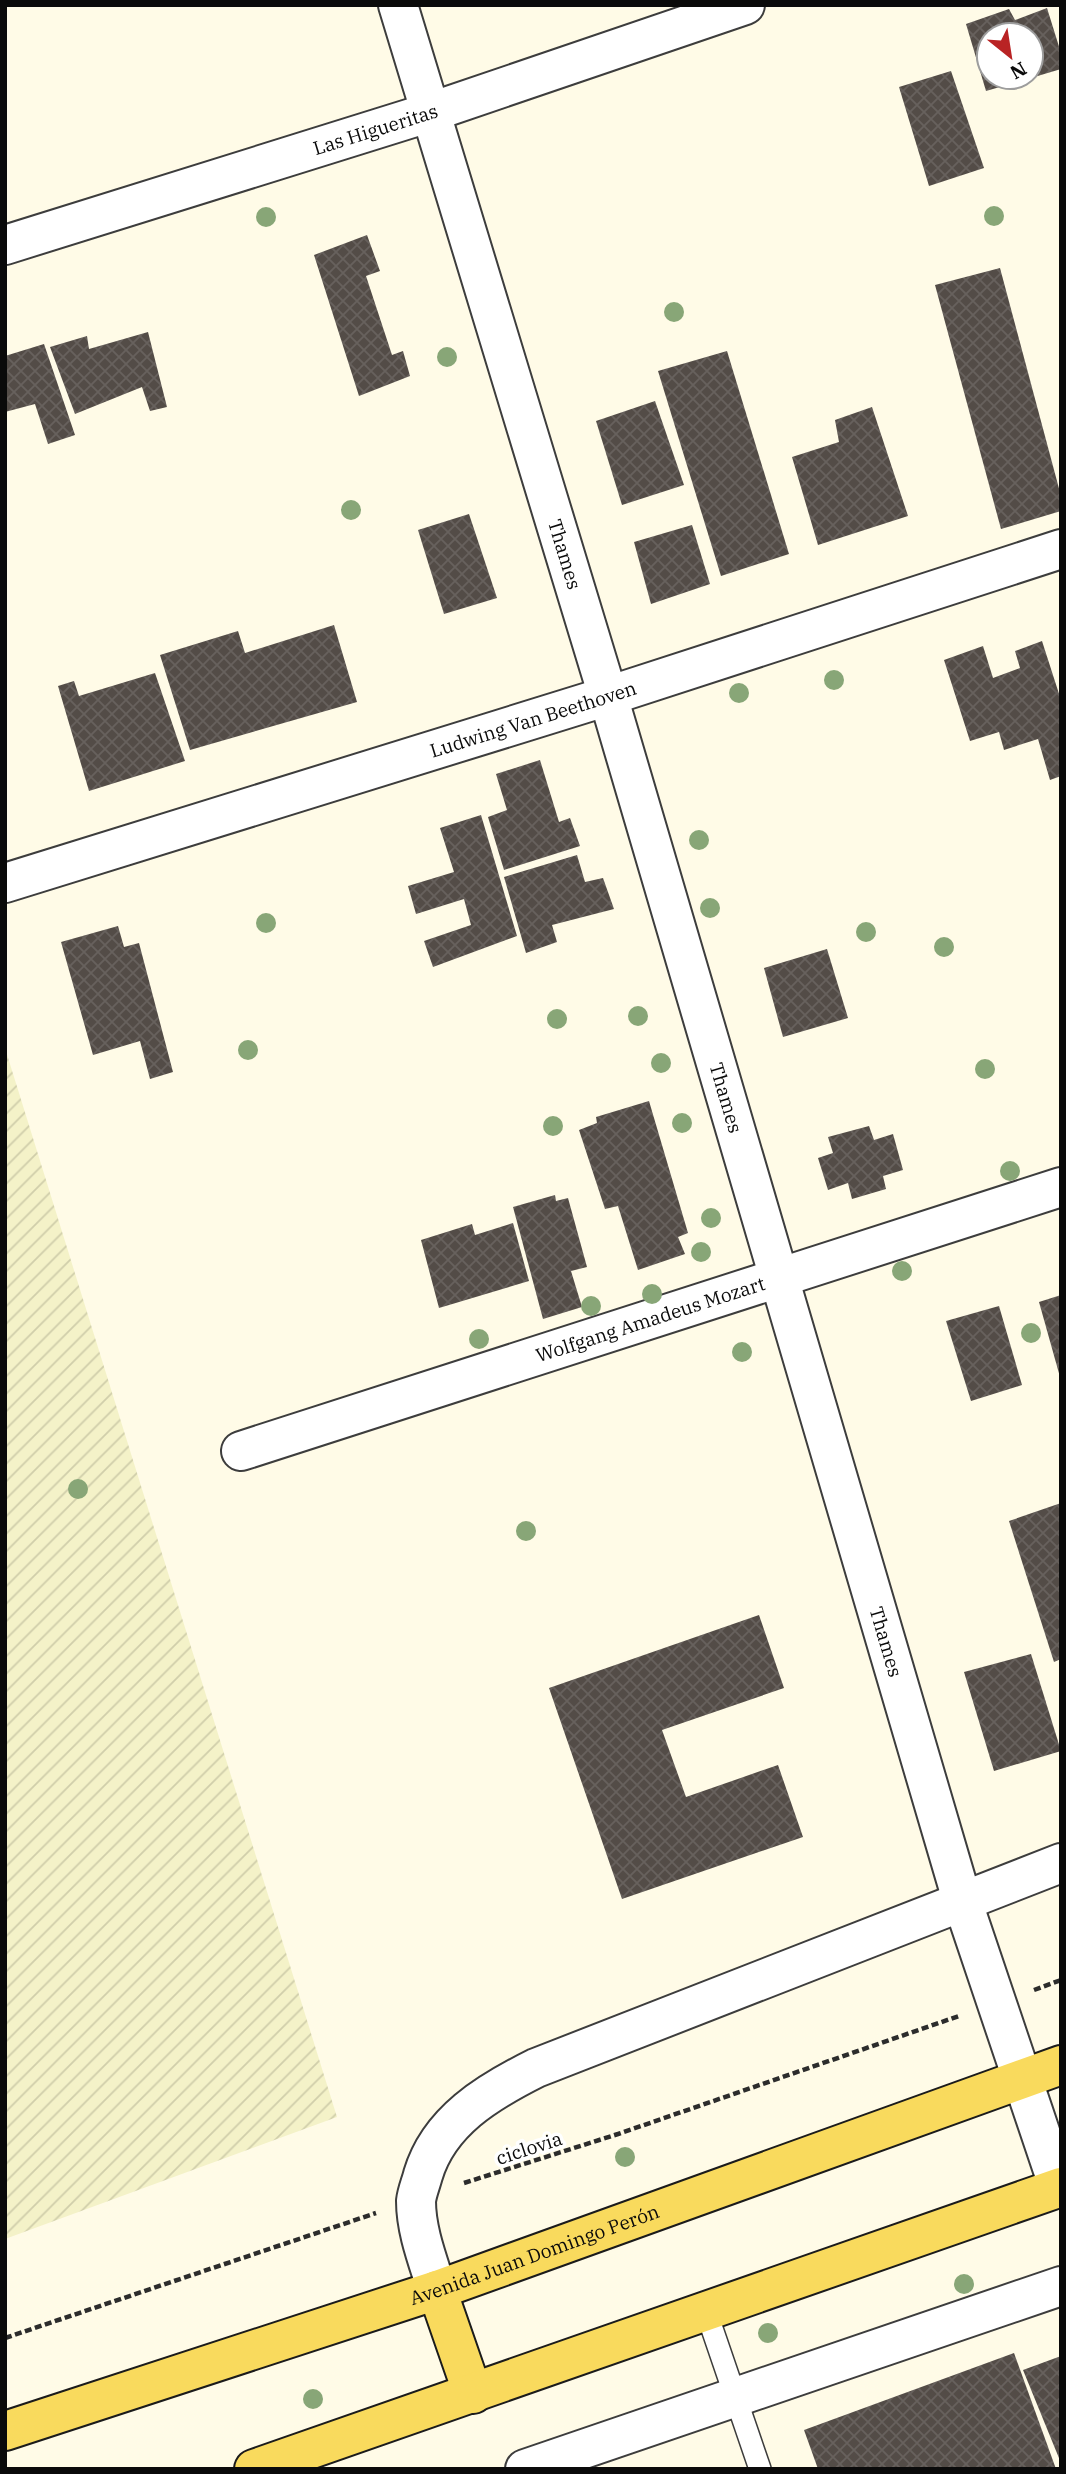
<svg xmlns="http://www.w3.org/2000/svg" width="1066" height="2474" font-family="'IBM Plex Serif',serif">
<defs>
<pattern id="farmland-furrows" width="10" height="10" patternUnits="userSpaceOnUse" patternTransform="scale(1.75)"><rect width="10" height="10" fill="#f4f2c8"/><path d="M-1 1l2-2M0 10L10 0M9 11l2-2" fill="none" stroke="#d0ceaa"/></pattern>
<pattern id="building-cross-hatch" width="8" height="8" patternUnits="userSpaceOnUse" patternTransform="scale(1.75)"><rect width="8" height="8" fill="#534c47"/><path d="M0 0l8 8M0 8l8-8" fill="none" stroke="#67615d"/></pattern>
</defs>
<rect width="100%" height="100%" fill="#fffbe7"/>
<!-- farmland -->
<polygon fill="url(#farmland-furrows)" points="5,1048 337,2117 5,2239"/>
<!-- building -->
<g fill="url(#building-cross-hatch)">
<polygon points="1047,8 1061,53 1061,69 1031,78 1031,35 989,35 989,77 1031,78 986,91 966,24 1009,9 1015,20"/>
<polygon points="951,71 984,168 929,186 899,87"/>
<polygon points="367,235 380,271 366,276 392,355 403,351 410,376 359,396 314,255"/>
<polygon points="1000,268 1061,496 1061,511 1001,529 935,285"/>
<polygon points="148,332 167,407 150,411 142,387 75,414 50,347 87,336 89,349"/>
<polygon points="44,344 75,435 48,444 35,404 5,412 5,356"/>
<polygon points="727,351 789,554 721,576 658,371"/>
<polygon points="655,401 684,485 622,505 596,421"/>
<polygon points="872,407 908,516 818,545 792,457 839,442 835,420"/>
<polygon points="469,514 497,598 444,614 418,530"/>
<polygon points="692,525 710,584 651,604 634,542"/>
<polygon points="334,625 357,702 190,750 160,655 238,631 245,653"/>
<polygon points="1042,641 1061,700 1061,776 1050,780 1038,739 1004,750 999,732 970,741 944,660 983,646 993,678 1020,668 1015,651"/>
<polygon points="155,673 185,761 89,791 58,686 74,681 79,696"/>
<polygon points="540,760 559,822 570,818 580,846 504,870 488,817 507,810 496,774"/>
<polygon points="481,815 517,936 433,967 424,941 471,925 464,899 416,914 408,886 454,872 440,828"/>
<polygon points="577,855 585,882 603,878 614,909 552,925 557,942 526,953 504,877"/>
<polygon points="118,926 124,947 139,943 173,1072 150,1079 140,1041 93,1055 61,942"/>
<polygon points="827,949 848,1018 783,1037 764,968"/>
<polygon points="649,1101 688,1233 678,1237 685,1254 638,1270 618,1206 605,1209 579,1130 597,1123 596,1117"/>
<polygon points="869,1126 874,1140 893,1134 903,1170 883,1176 886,1189 852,1199 848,1183 828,1190 818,1158 833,1153 828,1137"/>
<polygon points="555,1195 556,1201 568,1198 587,1267 571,1271 582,1307 543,1319 513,1207"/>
<polygon points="513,1223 529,1281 439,1308 421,1240 472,1224 475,1235"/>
<polygon points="1061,1295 1061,1377 1060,1377 1039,1302"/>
<polygon points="999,1306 1022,1385 971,1401 946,1321"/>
<polygon points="1061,1503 1061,1659 1054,1662 1009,1521"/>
<polygon points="759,1615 784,1688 662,1730 686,1797 778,1765 803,1837 622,1899 549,1688"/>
<polygon points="1031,1654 1061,1751 994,1771 964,1672"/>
<polygon points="1014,2353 1056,2469 818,2469 804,2430"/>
<polygon points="1061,2356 1061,2463 1023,2370"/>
</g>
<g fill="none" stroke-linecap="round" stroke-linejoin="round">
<!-- service casing -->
<g stroke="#3d3d3d" stroke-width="24">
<polyline id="service" points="706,2311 760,2469"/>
</g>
<!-- minor casing -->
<g stroke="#3d3d3d" stroke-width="42">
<g id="minor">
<path id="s1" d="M398 5 608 696 962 1900 1059 2188"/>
<path id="s2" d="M5 245 431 112 745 5"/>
<path id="s3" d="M5 883 608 696 1061 549"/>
<path id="s4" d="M241 1451 1061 1187"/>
<path d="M437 2290C428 2261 416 2231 416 2201 417 2192 421 2183 423 2175 439 2121 488 2092 536 2068L1061 1863"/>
<polyline points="525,2469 1061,2286"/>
</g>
</g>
<!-- primary casing -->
<g stroke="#1b1b1b" stroke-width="42">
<g id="primary">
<polyline points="437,2290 473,2394"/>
<path id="s5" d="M5 2431 437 2290 1061 2065"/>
<polyline points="254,2469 1061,2187"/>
</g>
</g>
<!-- path -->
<g stroke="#2c2c2c" stroke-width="4.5" stroke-dasharray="7 3.5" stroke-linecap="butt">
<polyline points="1034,1990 1061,1980"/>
<polyline points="464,2183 618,2134 959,2016"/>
<polyline points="5,2338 376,2213"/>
</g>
<!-- service -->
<use href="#service" stroke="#fff" stroke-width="21"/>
<!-- minor -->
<use href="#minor" stroke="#fff" stroke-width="38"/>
<!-- primary -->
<use href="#primary" stroke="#f9da5d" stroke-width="38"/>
</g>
<!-- trees -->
<g fill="#88a677">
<circle cx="994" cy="216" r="10"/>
<circle cx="266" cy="217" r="10"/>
<circle cx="674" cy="312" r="10"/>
<circle cx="447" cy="357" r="10"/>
<circle cx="351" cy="510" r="10"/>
<circle cx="834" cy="680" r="10"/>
<circle cx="739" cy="693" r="10"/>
<circle cx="699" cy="840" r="10"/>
<circle cx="710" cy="908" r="10"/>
<circle cx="266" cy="923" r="10"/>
<circle cx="866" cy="932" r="10"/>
<circle cx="944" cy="947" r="10"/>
<circle cx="638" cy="1016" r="10"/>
<circle cx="557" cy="1019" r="10"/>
<circle cx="248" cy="1050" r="10"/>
<circle cx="661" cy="1063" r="10"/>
<circle cx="985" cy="1069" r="10"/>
<circle cx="682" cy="1123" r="10"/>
<circle cx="553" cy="1126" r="10"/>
<circle cx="1010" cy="1171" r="10"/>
<circle cx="711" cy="1218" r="10"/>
<circle cx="701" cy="1252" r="10"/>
<circle cx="902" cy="1271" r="10"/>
<circle cx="652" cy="1294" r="10"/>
<circle cx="591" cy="1306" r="10"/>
<circle cx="1031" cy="1333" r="10"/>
<circle cx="479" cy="1339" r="10"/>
<circle cx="742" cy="1352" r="10"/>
<circle cx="78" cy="1489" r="10"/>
<circle cx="526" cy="1531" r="10"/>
<circle cx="625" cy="2157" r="10"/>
<circle cx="964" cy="2284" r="10"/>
<circle cx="768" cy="2333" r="10"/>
<circle cx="313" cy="2399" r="10"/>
</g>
<g text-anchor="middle" stroke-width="7" stroke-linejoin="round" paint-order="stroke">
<!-- street labels -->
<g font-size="19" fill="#0a0a0a" stroke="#fff">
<text dy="7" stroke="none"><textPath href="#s2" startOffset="388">Las Higueritas</textPath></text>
<text dy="7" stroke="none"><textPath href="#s1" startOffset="574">Thames</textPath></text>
<text dy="7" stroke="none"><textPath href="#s3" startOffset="553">Ludwing Van Beethoven</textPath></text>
<text dy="7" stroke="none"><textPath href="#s1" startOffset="1141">Thames</textPath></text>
<text dy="7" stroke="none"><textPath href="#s4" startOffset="430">Wolfgang Amadeus Mozart</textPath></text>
<text dy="7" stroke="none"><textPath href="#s1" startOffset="1708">Thames</textPath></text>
<text transform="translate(529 2148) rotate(-18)" y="7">ciclovia</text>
<text dy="7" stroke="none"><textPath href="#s5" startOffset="558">Avenida Juan Domingo Perón</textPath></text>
</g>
</g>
<!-- border -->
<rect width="1066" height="2474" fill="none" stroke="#0a0a0a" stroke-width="14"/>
<!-- north arrow -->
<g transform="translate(1010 56) rotate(150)"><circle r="33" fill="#ffffff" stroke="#9d9d9d" stroke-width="2"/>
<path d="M0-5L12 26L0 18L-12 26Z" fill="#b92324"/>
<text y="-10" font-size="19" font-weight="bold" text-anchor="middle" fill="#0a0a0a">N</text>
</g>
</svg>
